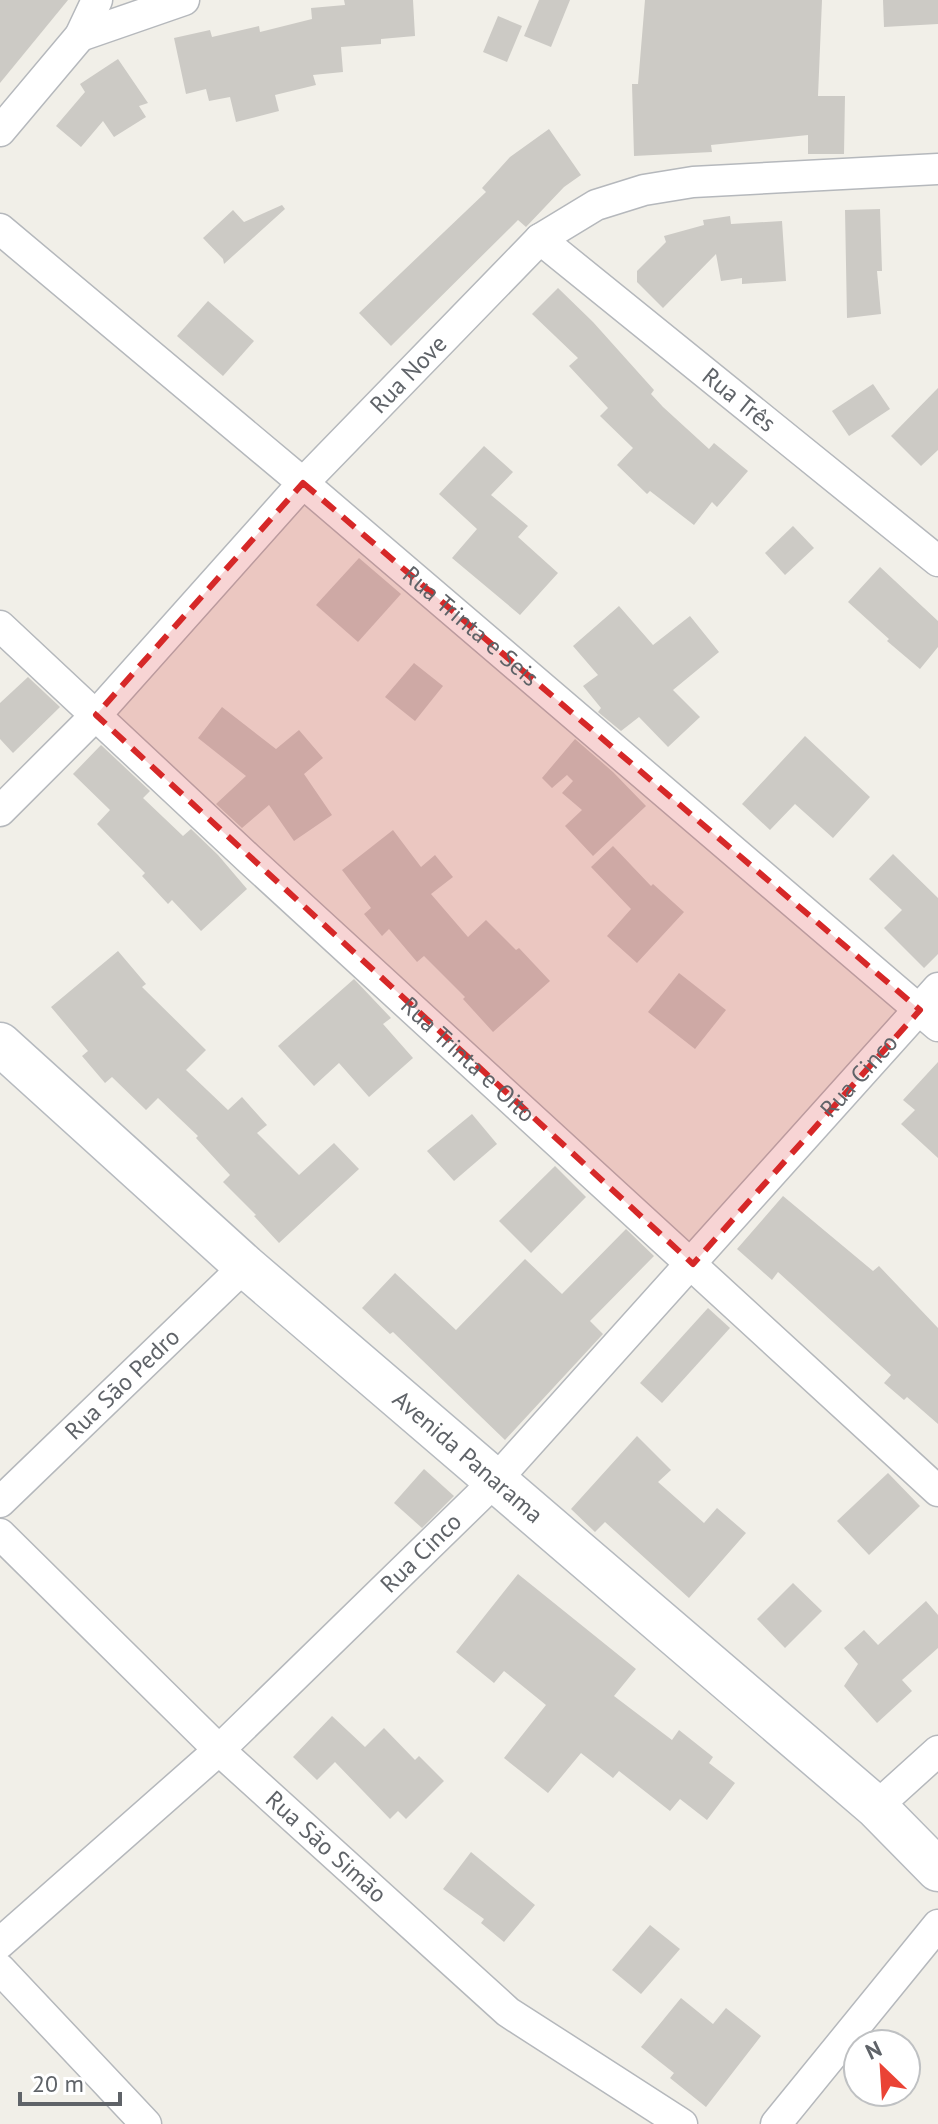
<svg xmlns="http://www.w3.org/2000/svg" width="938" height="2124" font-family="'PT Sans',sans-serif">
<rect width="100%" height="100%" fill="#f1efe8"/>
<!-- building -->
<g fill="#cccac5">
<polygon points="0,0 68,0 0,83"/>
<polygon points="344,0 413,0 415,36 381,39 381,44 341,47 343,72 313,75 316,85 275,95 279,111 236,122 230,97 209,101 206,89 186,94 174,38 210,30 212,37 259,26 260,32 312,19 311,8 345,5"/>
<polygon points="539,0 570,0 551,47 524,36"/>
<polygon points="645,0 822,0 818,96 845,96 844,154 808,154 808,135 711,145 712,152 634,156 632,84 638,84"/>
<polygon points="883,0 938,0 938,24 884,27"/>
<polygon points="498,16 522,26 507,62 483,52"/>
<polygon points="118,59 148,103 139,106 146,117 114,137 103,121 81,147 56,126 85,92 80,84"/>
<polygon points="549,129 581,175 564,187 526,227 518,220 391,346 359,313 486,192 482,188 510,157"/>
<polygon points="282,205 285,209 224,264 223,259 203,238 233,210 244,222"/>
<polygon points="880,209 882,271 877,271 881,314 847,318 845,210"/>
<polygon points="730,216 731,224 782,221 786,281 742,284 742,278 721,281 716,254 663,308 637,282 637,271 666,242 664,236 704,225 703,220"/>
<polygon points="558,288 593,322 654,390 651,394 663,407 709,449 714,443 748,471 717,507 712,502 694,525 650,491 647,494 617,465 633,448 600,416 608,408 569,366 578,358 532,314"/>
<polygon points="208,301 254,341 223,376 177,336"/>
<polygon points="873,384 890,409 849,436 832,411"/>
<polygon points="938,388 938,450 921,466 891,436"/>
<polygon points="484,446 513,472 491,495 528,526 518,537 558,573 520,615 452,558 477,529 439,494"/>
<polygon points="793,526 814,548 785,575 765,553"/>
<polygon points="359,558 401,594 358,642 316,605"/>
<polygon points="880,567 938,621 938,647 920,669 887,641 889,639 848,602"/>
<polygon points="619,606 653,645 690,616 719,652 673,690 700,717 668,747 639,717 621,731 598,712 601,708 583,686 598,675 573,646"/>
<polygon points="414,663 443,686 415,721 385,697"/>
<polygon points="28,677 60,707 13,753 0,739 0,703"/>
<polygon points="222,707 276,749 299,730 323,758 304,774 332,815 294,841 269,805 242,828 216,804 246,776 198,738"/>
<polygon points="805,736 870,797 833,838 795,804 770,830 742,804"/>
<polygon points="575,739 613,772 646,806 593,856 565,826 582,810 562,793 573,781 567,775 552,788 542,778"/>
<polygon points="101,745 150,791 143,798 183,836 191,829 218,855 247,889 201,931 172,900 168,904 142,876 145,873 97,824 110,810 73,774"/>
<polygon points="393,830 421,867 435,855 453,877 431,894 468,937 486,920 516,950 519,948 550,981 493,1032 463,999 465,997 424,956 417,962 389,929 382,936 364,914 371,908 342,870"/>
<polygon points="613,846 651,886 653,884 684,912 637,963 607,936 631,909 591,867"/>
<polygon points="893,854 938,898 938,954 924,968 884,928 902,910 869,879"/>
<polygon points="118,951 146,984 142,987 206,1050 186,1070 228,1110 242,1097 267,1125 257,1133 299,1175 334,1143 359,1169 279,1243 254,1216 256,1215 223,1182 230,1175 196,1138 198,1136 158,1098 146,1110 112,1077 105,1083 82,1056 88,1051 51,1007"/>
<polygon points="679,973 726,1010 695,1049 648,1012"/>
<polygon points="354,979 391,1018 383,1024 413,1058 369,1097 339,1063 314,1086 278,1046"/>
<polygon points="938,1062 938,1158 901,1124 915,1110 903,1100"/>
<polygon points="472,1114 497,1144 454,1181 427,1151"/>
<polygon points="555,1166 586,1197 531,1253 499,1221"/>
<polygon points="783,1196 873,1271 879,1266 938,1328 938,1424 907,1397 904,1400 884,1383 891,1375 778,1272 772,1280 737,1249"/>
<polygon points="626,1229 654,1256 590,1321 603,1334 505,1440 393,1332 390,1334 362,1308 395,1273 456,1330 525,1259 562,1294"/>
<polygon points="708,1308 730,1328 662,1403 640,1383"/>
<polygon points="637,1436 671,1470 658,1482 704,1523 717,1508 746,1533 689,1598 605,1522 595,1532 571,1509"/>
<polygon points="424,1469 454,1496 422,1528 394,1503"/>
<polygon points="888,1473 920,1506 869,1555 837,1521"/>
<polygon points="518,1574 636,1669 614,1696 672,1740 679,1730 713,1757 709,1763 735,1783 707,1820 680,1799 670,1811 619,1771 613,1778 581,1753 548,1793 504,1758 546,1705 504,1671 494,1683 456,1652"/>
<polygon points="793,1583 822,1611 785,1648 757,1619"/>
<polygon points="926,1601 938,1615 938,1648 902,1680 912,1691 877,1723 844,1686 858,1664 844,1648 864,1630 878,1645"/>
<polygon points="332,1716 365,1747 384,1728 415,1760 419,1756 444,1781 406,1819 398,1811 390,1819 335,1762 317,1780 293,1757"/>
<polygon points="471,1852 535,1905 504,1942 481,1923 484,1919 443,1889"/>
<polygon points="650,1925 680,1949 641,1994 612,1970"/>
<polygon points="681,1998 713,2024 726,2008 761,2036 706,2107 670,2078 674,2073 641,2047"/>
</g>
<g fill="none" stroke-linecap="round" stroke-linejoin="round">
<!-- street casing -->
<g stroke="#b5b8bc" stroke-width="33">
<g id="street">
<polyline points="80,36 184,0"/>
<polyline points="0,131 80,36 97,0"/>
<path id="s1" d="M0 229 303 483 938 1026"/>
<path id="s2" d="M540 239 938 561"/>
<path id="s3" d="M0 626 248 858 938 1491"/>
<path id="s4" d="M0 811 96 715 303 483 540 239 596 205 644 190 693 182 938 169"/>
<path id="s5" d="M0 1502 245 1266"/>
<path id="s6" d="M0 1534 219 1750 508 2012 682 2124"/>
<polyline points="876,1807 938,1751"/>
<path id="s7" d="M0 1943 219 1750 495 1481 938 988"/>
<polyline points="0,1969 146,2124"/>
<polyline points="776,2124 938,1925"/>
</g>
</g>
<!-- secondary casing -->
<g stroke="#b6babf" stroke-width="45">
<g id="secondary">
<path id="s8" d="M0 1044 245 1266 876 1807 938 1870"/>
</g>
</g>
<!-- street -->
<use href="#street" stroke="#fff" stroke-width="30"/>
<!-- secondary -->
<use href="#secondary" stroke="#fff" stroke-width="42"/>
</g>
<!-- marked area -->
<path fill="#d62828" fill-opacity="0.2" stroke="#d62828" stroke-width="6" stroke-dasharray="16 10" stroke-linejoin="round" d="M303 483 920 1010 693 1264 96 715Z"/>
<g text-anchor="middle" stroke-width="8" stroke-linejoin="round" paint-order="stroke">
<!-- street labels -->
<g font-size="24" fill="#5f6368" stroke="#fff">
<text dy="8" stroke="none"><textPath href="#s4" startOffset="598">Rua Nove</textPath></text>
<text dy="8" stroke="none"><textPath href="#s2" startOffset="256">Rua Três</textPath></text>
<text dy="8" stroke="none"><textPath href="#s1" startOffset="616">Rua Trinta e Seis</textPath></text>
<text dy="8" stroke="none"><textPath href="#s3" startOffset="638">Rua Trinta e Oito</textPath></text>
<text dy="8" stroke="none"><textPath href="#s7" startOffset="1222">Rua Cinco</textPath></text>
<text dy="8" stroke="none"><textPath href="#s5" startOffset="170">Rua São Pedro</textPath></text>
<text dy="8" stroke="none"><textPath href="#s8" startOffset="624">Avenida Panarama</textPath></text>
<text dy="8" stroke="none"><textPath href="#s7" startOffset="574">Rua Cinco</textPath></text>
<text dy="8" stroke="none"><textPath href="#s6" startOffset="452">Rua São Simão</textPath></text>
</g>
</g>
<!-- north arrow -->
<g transform="translate(882 2068) rotate(335)"><circle r="38" fill="#ffffff" stroke="#bfc1c3" stroke-width="2"/>
<path d="M0-6L14 30L0 20L-14 30Z" fill="#ea4335"/>
<text y="-12" font-size="22" font-weight="bold" text-anchor="middle" fill="#5f6368">N</text>
</g>
<!-- scale -->
<path d="M20 2092v12h100v-12" fill="none" stroke="#5f6368" stroke-width="4"/>
<text x="32" y="2092" font-size="24" fill="#5f6368" stroke="#ffffff" stroke-width="6" paint-order="stroke">20 m</text>
</svg>
